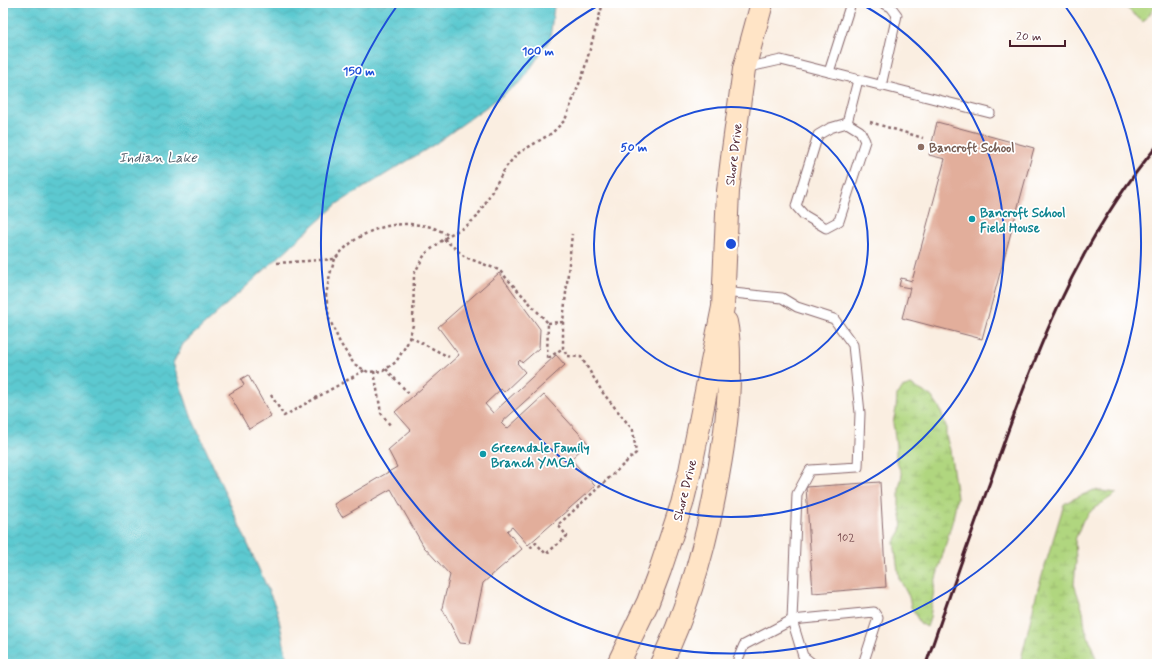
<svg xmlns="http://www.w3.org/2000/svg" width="1160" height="667" font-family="Mynerve,sans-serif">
<defs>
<pattern id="wetland-marsh" width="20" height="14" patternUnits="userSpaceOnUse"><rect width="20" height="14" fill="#b0d67f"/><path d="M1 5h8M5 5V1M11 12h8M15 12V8" fill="none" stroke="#99b76e"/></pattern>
<pattern id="water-waves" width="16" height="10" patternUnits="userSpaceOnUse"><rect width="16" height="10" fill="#5cc9d0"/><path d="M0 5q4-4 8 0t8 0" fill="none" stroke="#52acb3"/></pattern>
</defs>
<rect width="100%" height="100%" fill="#fff"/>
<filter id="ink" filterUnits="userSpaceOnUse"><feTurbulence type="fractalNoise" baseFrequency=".025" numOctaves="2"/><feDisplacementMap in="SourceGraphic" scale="8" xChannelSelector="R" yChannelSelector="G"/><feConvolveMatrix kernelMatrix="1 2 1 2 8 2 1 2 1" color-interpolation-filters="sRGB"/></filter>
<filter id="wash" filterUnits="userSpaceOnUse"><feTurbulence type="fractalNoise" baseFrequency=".012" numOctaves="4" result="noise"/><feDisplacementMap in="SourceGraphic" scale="16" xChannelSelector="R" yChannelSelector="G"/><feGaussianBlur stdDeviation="0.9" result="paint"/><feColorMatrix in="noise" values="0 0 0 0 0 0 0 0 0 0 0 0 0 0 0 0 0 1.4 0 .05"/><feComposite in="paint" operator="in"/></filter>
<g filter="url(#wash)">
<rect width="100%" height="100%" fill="#faeee1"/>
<!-- green -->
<polygon fill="#b0d67f" stroke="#7d7a55" points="1121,3 1157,3 1157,5 1143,22"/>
<!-- wetland -->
<g fill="url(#wetland-marsh)" stroke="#7d7a55">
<polygon points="911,385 931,396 940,409 946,426 946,436 950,450 957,497 953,519 935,582 930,618 927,627 920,623 911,607 909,597 899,578 894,542 901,531 902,520 899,505 899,489 902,475 896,460 896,445 893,423 896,409 897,395 902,388"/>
<polygon points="1094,490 1117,493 1093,509 1083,520 1075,540 1076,561 1074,584 1083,611 1085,628 1098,664 1020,664 1037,592 1064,504 1071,500"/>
</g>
<!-- water -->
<polygon fill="url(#water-waves)" stroke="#53747e" points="3,3 553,3 554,6 550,39 522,81 435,144 337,204 183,344 173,363 191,416 277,610 288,664 3,664"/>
<g id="blocks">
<!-- building -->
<g fill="#e2ae9b">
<polygon points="937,122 1034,148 982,339 902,318 910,288 899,286 901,278 912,281 945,159 929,155"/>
<polygon points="499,273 540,329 539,348 522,363 520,360 517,363 525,372 504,392 501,389 485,404 493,413 556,355 565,365 501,423 507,429 544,395 588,443 571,459 595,486 528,545 512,527 507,531 522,549 483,583 470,644 460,643 442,608 450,575 424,547 391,489 342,517 334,504 397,467 388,450 411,430 395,412 459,355 438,327"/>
<polygon points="248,375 271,416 249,429 229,394 244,385 241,379"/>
<polygon points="880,482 886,587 813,593 806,487"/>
</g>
</g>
</g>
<g filter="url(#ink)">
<use href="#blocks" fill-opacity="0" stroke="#88676b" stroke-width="1"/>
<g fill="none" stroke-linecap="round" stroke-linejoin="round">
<!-- service casing -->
<g stroke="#88676b" stroke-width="11">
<g id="service">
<polyline points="745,68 781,60 990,113"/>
<polyline points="829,72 851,3"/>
<polyline points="881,86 897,15 891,7 883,3"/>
<polyline points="847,123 830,128 818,135 796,206 804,215 826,228 839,221 865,141 860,131 847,123 858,80"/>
<polyline points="724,292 782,298 797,307 834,319 853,345 860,413 858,467 810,470 797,494 792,620 803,656 813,664"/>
<polyline points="739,664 738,659 744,645 792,620 874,612 878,618 863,664"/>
</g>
</g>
<!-- secondary casing -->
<g stroke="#88676b" stroke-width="24">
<g id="secondary">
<polyline points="618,664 648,602 660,570 682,504 690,471 723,307 728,191 733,150 744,69 762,3"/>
<path d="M661 664C690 604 707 541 718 476 724 443 729 410 729 376 729 358 730 340 726 322"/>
</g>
</g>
<!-- path -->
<g stroke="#88676b" stroke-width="2.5" stroke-dasharray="3 3" stroke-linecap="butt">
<polyline points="870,122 923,138"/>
<polyline points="444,239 465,257 499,270 548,323 547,359 563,348"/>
<polyline points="335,259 330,274 326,295 329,318 340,343 354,364 368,372 383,371 396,362 408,342 413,325 414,274 425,254 449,235"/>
<path d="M277 263 335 259C357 231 391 219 426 226 434 227 442 232 449 235L465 227 477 217 506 167 517 154 552 133 565 120 583 74 603 3"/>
<polyline points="548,323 563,322"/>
<polyline points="410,337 449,357"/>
<polyline points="386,369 410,395"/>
<polyline points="374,371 381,413 390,425"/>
<polyline points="271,395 284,416 365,370"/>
<polyline points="530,548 536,543 546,554 567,536 558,525 636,453 633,430 603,393 581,357 567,356 563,348 563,322 572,234"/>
</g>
<!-- service -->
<use href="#service" stroke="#fff" stroke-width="9"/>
<!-- secondary -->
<use href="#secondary" stroke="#ffe4c6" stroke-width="22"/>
<!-- rail -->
<path stroke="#4a1f2b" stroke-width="3" d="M926 664C947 603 968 542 990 482 1031 363 1075 244 1157 146"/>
</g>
</g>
<!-- distance rings -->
<g fill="none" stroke="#1d4ed8" stroke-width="2">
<circle cx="731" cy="244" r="137"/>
<path d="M861 4A273 273 0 1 1 601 4"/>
<path d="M1063 3A410 410 0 1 1 399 3"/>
</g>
<!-- markers -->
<circle fill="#8d6e63" stroke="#fff" stroke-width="1.5" cx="921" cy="147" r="4"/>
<g fill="#0f9aa8" stroke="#fff" stroke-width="1.5">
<circle cx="972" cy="219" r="4"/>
<circle cx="483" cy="454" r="4"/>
</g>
<g text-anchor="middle" stroke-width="3.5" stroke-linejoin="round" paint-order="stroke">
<!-- number labels -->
<g font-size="11" fill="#704347">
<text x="846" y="541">102</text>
</g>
<!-- education labels -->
<g font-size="13" font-weight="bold" fill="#785e54" stroke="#fff" text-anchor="start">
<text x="929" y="152">Bancroft School</text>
</g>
<!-- street labels -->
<g font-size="13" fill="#4a1f2b" stroke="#fff">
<text transform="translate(733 154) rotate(-83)" y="5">Shore Drive</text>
<text transform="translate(684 490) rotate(-76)" y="5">Shore Drive</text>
</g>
<!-- culture labels -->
<g font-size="13" font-weight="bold" fill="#0d838f" stroke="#fff" text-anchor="start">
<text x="980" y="217">Bancroft School<tspan x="980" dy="15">Field House</tspan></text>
<text x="491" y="452">Greendale Family<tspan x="491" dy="15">Branch YMCA</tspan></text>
</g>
<!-- water labels -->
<g font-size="14" font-style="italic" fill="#505a65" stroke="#fff">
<text x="158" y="162">Indian Lake</text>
</g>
</g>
<circle cx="731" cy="244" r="6" fill="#1d4ed8" stroke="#fff" stroke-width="2"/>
<g font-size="12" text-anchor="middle" font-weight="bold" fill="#1d4ed8" stroke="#fff" stroke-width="3.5" stroke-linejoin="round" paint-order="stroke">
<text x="538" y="55">100 m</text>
<text x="359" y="75">150 m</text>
<text x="634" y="151">50 m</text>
</g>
<!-- margin -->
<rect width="1160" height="667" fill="none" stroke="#fff" stroke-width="16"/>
<!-- scale -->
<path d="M1010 40v6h55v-6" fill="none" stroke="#4a1f2b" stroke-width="2"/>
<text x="1016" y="40" font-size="12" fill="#4a1f2b" stroke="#ffffff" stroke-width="3" paint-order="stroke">20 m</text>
</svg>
